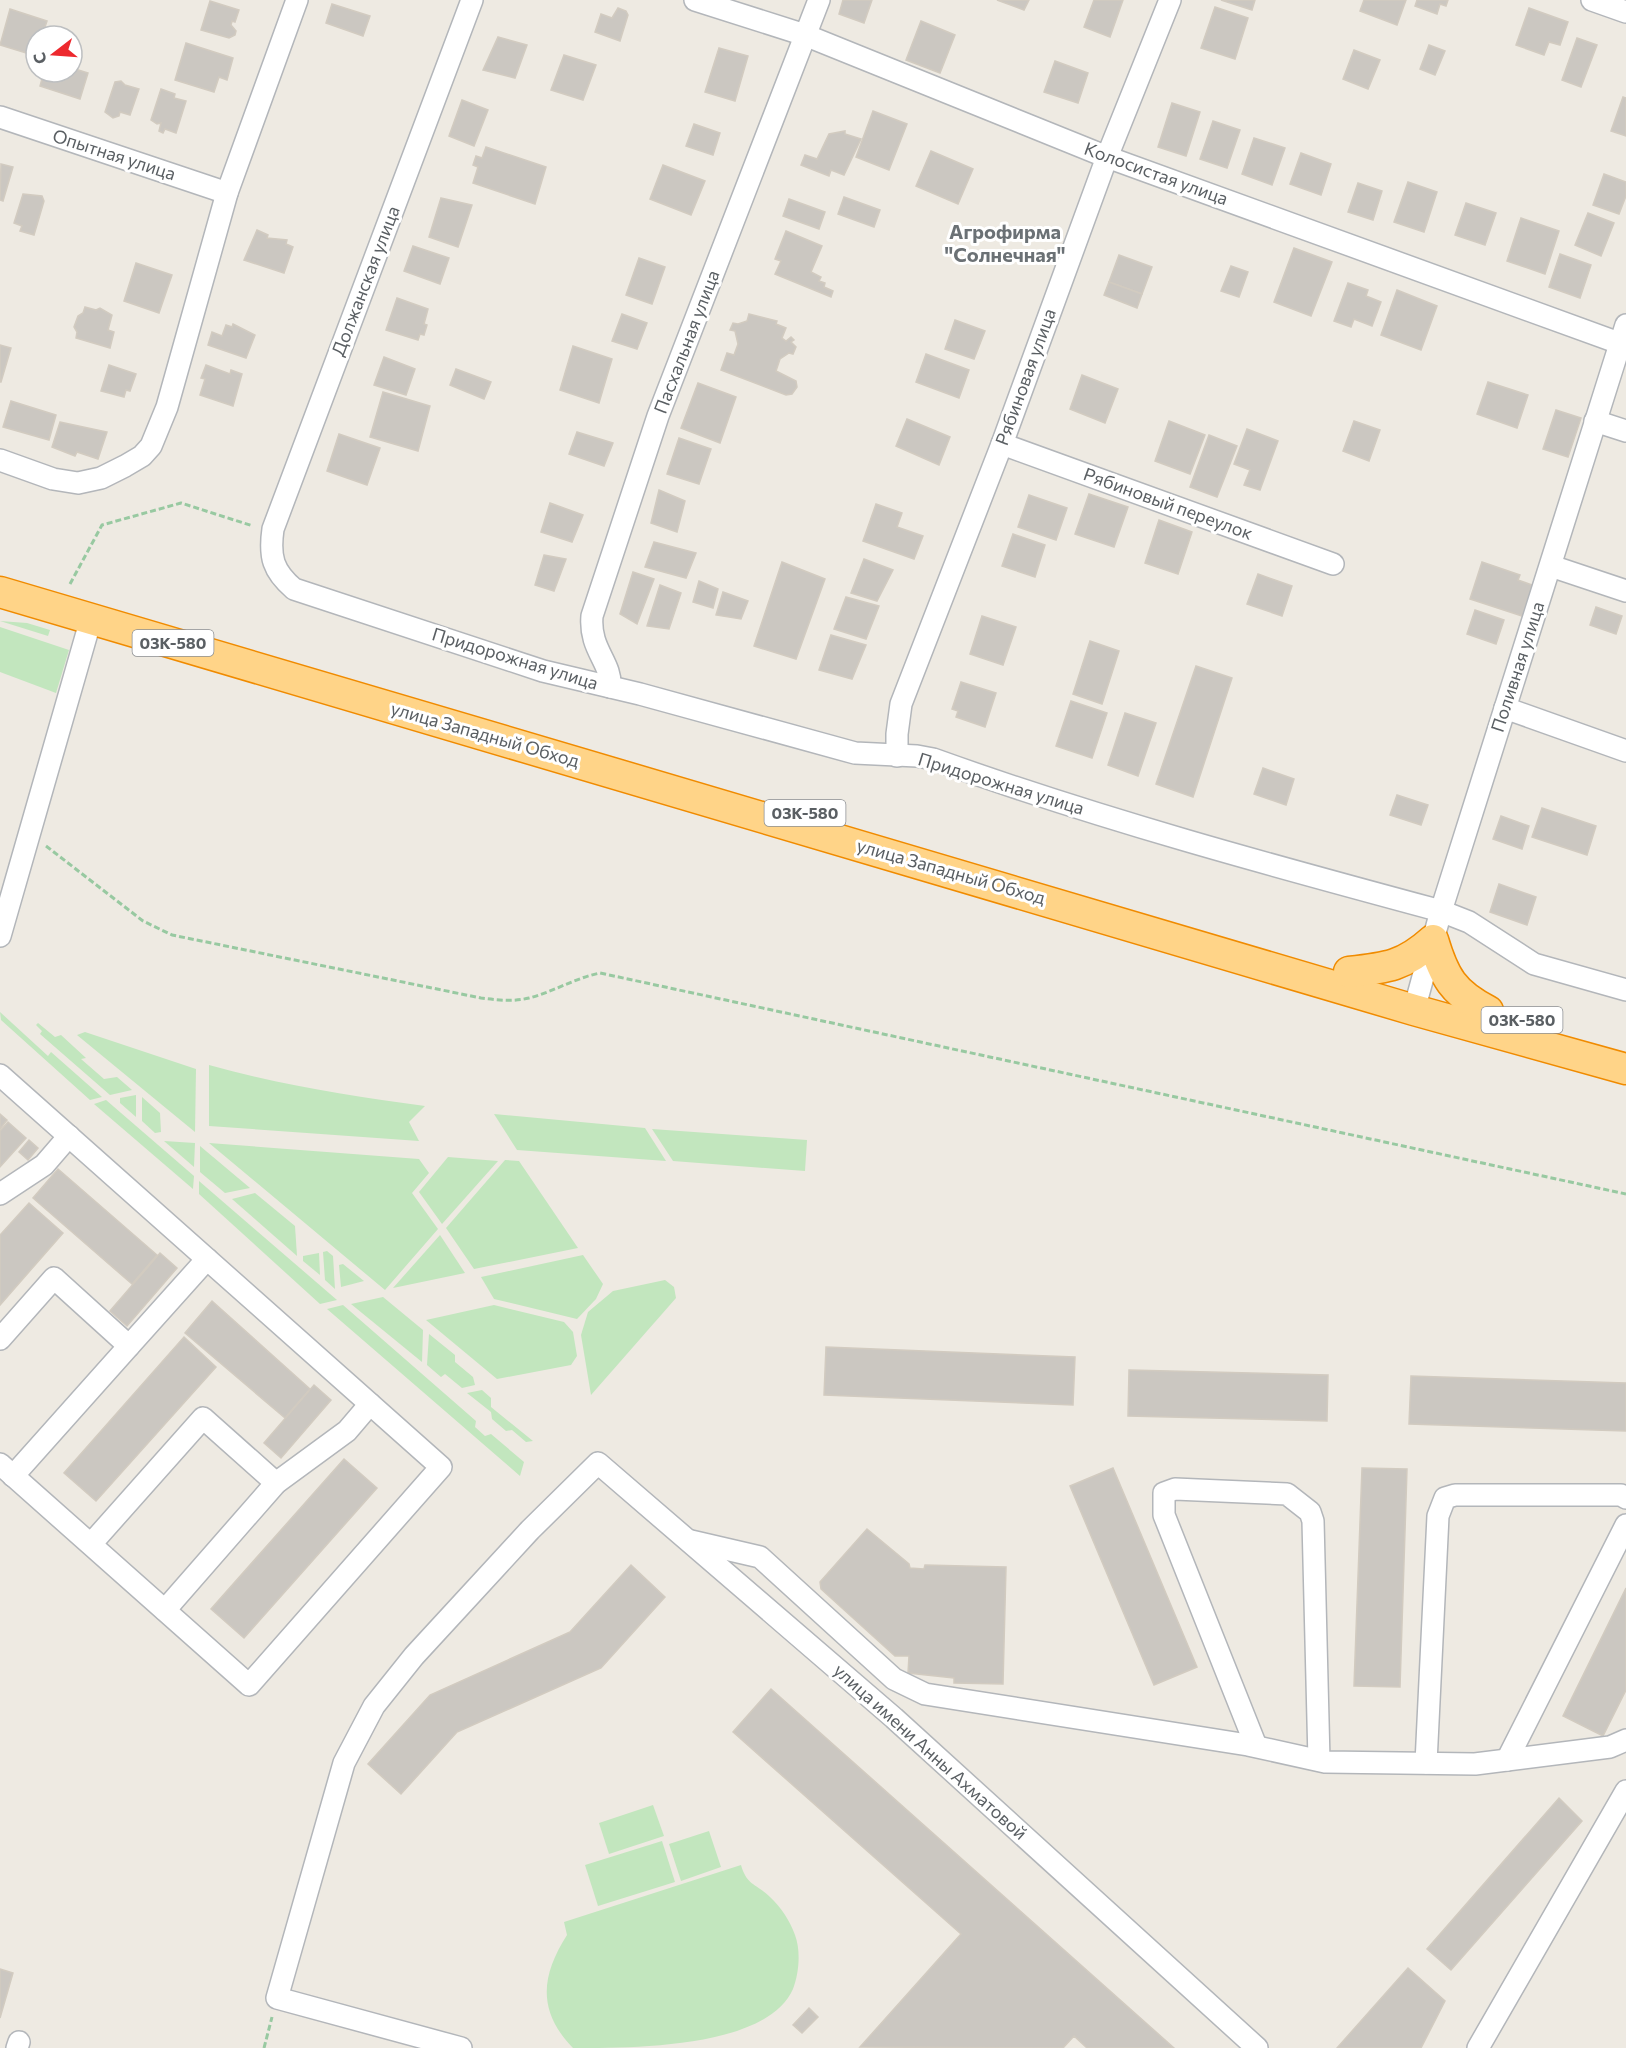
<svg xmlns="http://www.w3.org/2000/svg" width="1626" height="2048" font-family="Commissioner,sans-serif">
<rect width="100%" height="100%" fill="#eeeae2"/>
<!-- green -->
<g fill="#c2e6be">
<polygon points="0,621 27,623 50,630 48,636"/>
<polygon points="0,627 69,650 56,693 0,672"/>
<polygon points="0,1012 48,1056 51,1052 102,1097 90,1100 1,1020"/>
<polygon points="38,1023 55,1037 61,1035 86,1058 81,1059 104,1079 117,1077 132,1090 110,1095 40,1034 42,1031 36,1025"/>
<polygon points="85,1032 196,1069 195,1132 77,1035"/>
<path d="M209 1065C280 1085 352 1096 425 1106L409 1122 419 1141 209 1126Z"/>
<polygon points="136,1095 136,1117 120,1103 120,1098"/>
<polygon points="142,1097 160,1113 161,1132 155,1133 142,1121"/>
<polygon points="106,1100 194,1176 193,1189 94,1104"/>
<polygon points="494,1114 645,1128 666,1161 517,1150"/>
<polygon points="652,1129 807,1140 805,1171 673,1161"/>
<polygon points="164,1141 195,1143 194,1167"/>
<polygon points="209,1143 419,1159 429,1173 412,1193 438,1229 385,1290"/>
<polygon points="200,1146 250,1188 225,1193 200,1172"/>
<polygon points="448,1157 498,1161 442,1224 419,1192"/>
<polygon points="505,1160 519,1161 578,1248 474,1269 446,1228"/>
<polygon points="199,1181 337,1300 320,1304 199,1194"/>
<polygon points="255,1193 295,1226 297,1256 232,1199"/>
<polygon points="440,1235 465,1273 393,1288"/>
<polygon points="327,1251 333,1256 335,1289 325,1280 323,1252"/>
<polygon points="319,1253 320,1275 303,1261 303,1256"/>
<polygon points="583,1255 603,1284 596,1299 577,1319 494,1299 481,1277"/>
<polygon points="343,1264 364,1281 341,1287 339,1265"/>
<polygon points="665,1280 674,1287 676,1298 591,1395 581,1335 588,1312 613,1291"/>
<polygon points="383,1297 423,1330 422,1362 351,1304"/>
<polygon points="343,1305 476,1421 475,1427 485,1436 491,1434 524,1462 520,1476 327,1309"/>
<polygon points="494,1305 564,1322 573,1332 577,1356 571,1365 497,1379 426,1320"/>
<polygon points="429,1334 455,1355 455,1362 473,1377 475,1385 462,1388 445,1374 441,1377 427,1365"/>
<polygon points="482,1390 491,1398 491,1407 533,1441 526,1442 512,1430 506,1431 492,1419 491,1412 467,1393"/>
<polygon points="653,1805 664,1836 609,1854 599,1823"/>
<polygon points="709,1831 721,1867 681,1881 669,1844"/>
<polygon points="662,1841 675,1882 598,1906 585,1865"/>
<path d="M741 1865C747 1886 756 1883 770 1897 781 1907 790 1921 795 1935 801 1951 799 1973 793 1989 767 2048 635 2048 573 2048 537 2011 541 1976 567 1935L564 1922Z"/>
</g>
<!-- building -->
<g fill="#cbc7c1" stroke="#d2cbc0" stroke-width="1.5">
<polygon points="843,0 872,0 864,23 839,14"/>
<polygon points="997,0 1029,0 1024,10"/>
<polygon points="1094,0 1123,0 1110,37 1084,27"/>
<polygon points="1221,0 1255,0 1252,10"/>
<polygon points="1364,0 1406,0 1397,25 1360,11"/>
<polygon points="1417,0 1448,0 1446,6 1440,4 1437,14 1415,6"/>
<polygon points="210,1 239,10 235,22 232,21 231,25 236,31 235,35 229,38 201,30"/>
<polygon points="332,4 370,16 363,36 326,23"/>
<polygon points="1215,7 1248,18 1235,59 1201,48"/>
<polygon points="618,8 626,11 628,15 620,41 595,32 601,14 612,18"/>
<polygon points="1529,8 1568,22 1560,45 1549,42 1544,55 1516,45"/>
<polygon points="10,9 47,21 42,36 36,36 36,56 0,45"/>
<polygon points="921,21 955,35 940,73 906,60"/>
<polygon points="498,37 527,45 515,78 483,70"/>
<polygon points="1577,38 1597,45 1581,87 1562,80"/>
<polygon points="186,43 233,58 227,80 219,77 214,92 175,80"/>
<polygon points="1429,45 1445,51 1435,75 1420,69"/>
<polygon points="719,48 748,56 735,101 705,92"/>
<polygon points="1354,50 1380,60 1368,89 1343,79"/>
<polygon points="564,55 596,65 583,100 551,90"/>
<polygon points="1055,61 1088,73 1078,103 1044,92"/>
<polygon points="72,68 88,73 80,99 40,86 44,72 72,72"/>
<polygon points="121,81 125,85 139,89 130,115 120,112 119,116 113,118 105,112 115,82"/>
<polygon points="161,89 175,94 174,98 186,101 176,133 165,129 163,133 159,131 161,123 157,124 151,120"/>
<polygon points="1623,97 1626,98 1626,136 1611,131"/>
<polygon points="462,100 488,110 474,146 449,136"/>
<polygon points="1172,103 1200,112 1186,156 1158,147"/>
<polygon points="873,111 907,124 889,170 856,157"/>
<polygon points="1213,121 1240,130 1227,168 1200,159"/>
<polygon points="694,124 720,133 713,155 686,146"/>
<polygon points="845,131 845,134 861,139 844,175 831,170 829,176 801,165 805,155 817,159 829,134"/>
<polygon points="1254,138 1285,148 1272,185 1242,174"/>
<polygon points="486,147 546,167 535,204 473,183 478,167 473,165 476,156 482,158"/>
<polygon points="931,151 973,169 958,204 916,186"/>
<polygon points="1301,153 1331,164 1321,195 1290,184"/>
<polygon points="1,164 13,167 3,201 0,200"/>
<polygon points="663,165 705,181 691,215 650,199"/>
<polygon points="1604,174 1626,182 1626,196 1619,214 1593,205"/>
<polygon points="1408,182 1437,192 1424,232 1394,222"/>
<polygon points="1358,183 1382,191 1373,220 1348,212"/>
<polygon points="23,194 42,196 44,201 34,235 20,231 22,226 14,223"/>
<polygon points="844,197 880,210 874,227 838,214"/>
<polygon points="441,198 472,205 458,247 429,237"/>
<polygon points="789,199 825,212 819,229 783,216"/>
<polygon points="1466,203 1496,213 1485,245 1455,235"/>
<polygon points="1588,213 1614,223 1601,256 1575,245"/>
<polygon points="1521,218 1559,231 1545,274 1507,261"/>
<polygon points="257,230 268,235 267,238 287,240 286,244 293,247 284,273 244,260"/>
<polygon points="786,231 822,246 811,272 821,277 819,281 825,283 824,287 833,291 831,297 775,274 781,261 775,259"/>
<polygon points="413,246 449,258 440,284 404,271"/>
<polygon points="1294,248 1332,262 1311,316 1274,302"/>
<polygon points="1560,254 1591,265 1580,298 1549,287"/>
<polygon points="1119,255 1152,267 1142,294 1109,282"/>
<polygon points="639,258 665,267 652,304 626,295"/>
<polygon points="136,263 172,275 159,313 124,301"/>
<polygon points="1231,266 1248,272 1239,297 1221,291"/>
<polygon points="1109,282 1142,294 1137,308 1104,295"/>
<polygon points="1348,283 1368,290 1366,296 1381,302 1372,326 1354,319 1351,327 1334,321"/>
<polygon points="1397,290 1437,306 1421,350 1381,335"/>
<polygon points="397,298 428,309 424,324 427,325 424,335 420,334 418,340 386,330"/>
<polygon points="85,307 96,310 100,308 112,315 108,330 114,332 110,348 76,338 77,332 74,327 78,316 83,313"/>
<polygon points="622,314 647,323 637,349 612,341"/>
<polygon points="749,314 777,321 776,324 786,328 782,338 786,341 791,337 794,340 791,342 796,347 793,354 789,353 780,359 776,371 796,381 797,387 792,394 786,395 721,370 727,353 734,355 738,344 735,331 730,330 733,323 738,324 747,321"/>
<polygon points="955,320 985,331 974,359 945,349"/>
<polygon points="233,324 255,335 246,358 208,345 212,332 222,336 226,325 232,327"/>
<polygon points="0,345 11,348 1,382 0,382"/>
<polygon points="573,346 612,359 599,403 560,390"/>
<polygon points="926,354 969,370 959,398 916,382"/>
<polygon points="384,357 415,369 406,395 374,385"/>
<polygon points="109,365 136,374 130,391 126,390 124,397 101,391"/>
<polygon points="206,365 230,374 231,370 242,374 233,406 200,395 205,379 201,378"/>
<polygon points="456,369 491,382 484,399 450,385"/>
<polygon points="1082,375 1118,389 1105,423 1070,409"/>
<polygon points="1488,382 1528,395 1517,428 1477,414"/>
<polygon points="698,383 736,397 720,443 681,428"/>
<polygon points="383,392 430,406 418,451 370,437"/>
<polygon points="11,401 56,415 49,440 3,427"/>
<polygon points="1556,410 1581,418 1568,457 1543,449"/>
<polygon points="907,419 950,437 939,465 896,446"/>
<polygon points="1169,421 1205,435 1190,474 1155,461"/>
<polygon points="1354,421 1380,430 1369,461 1343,451"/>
<polygon points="60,422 107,432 98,459 77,452 75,456 52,447"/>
<polygon points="1247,429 1278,441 1260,490 1244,485 1250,470 1234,464"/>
<polygon points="577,432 613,443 604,466 569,454"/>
<polygon points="339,434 380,448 367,485 327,471"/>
<polygon points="1209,435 1237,446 1217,497 1190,487"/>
<polygon points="679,438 711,449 699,484 667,474"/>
<polygon points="659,490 685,501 677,532 651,523"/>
<polygon points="1089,494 1128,507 1114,547 1075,534"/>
<polygon points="1029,495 1067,508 1056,540 1018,527"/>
<polygon points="550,503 583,515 572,542 541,532"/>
<polygon points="876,504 902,513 897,527 923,536 914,559 863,541"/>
<polygon points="1159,520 1192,532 1178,574 1145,563"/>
<polygon points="1013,534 1045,545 1035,577 1002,566"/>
<polygon points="654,542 696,553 686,578 645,567"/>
<polygon points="544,555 566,559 554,591 535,585"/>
<polygon points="864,559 893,570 877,601 851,593"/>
<polygon points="782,562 825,579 796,659 754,646"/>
<polygon points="1482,562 1520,575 1518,580 1532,585 1522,616 1470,599"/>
<polygon points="633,572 654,579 637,624 620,614"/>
<polygon points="1258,574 1292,586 1282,616 1247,604"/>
<polygon points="699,581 718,589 713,608 693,602"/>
<polygon points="660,585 681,593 669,629 647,626"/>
<polygon points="723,592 748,601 741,619 716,615"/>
<polygon points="846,597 879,606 866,639 834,629"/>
<polygon points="1596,607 1622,616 1616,634 1590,625"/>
<polygon points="1475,610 1504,620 1496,644 1467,634"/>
<polygon points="982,616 1016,627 1003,665 970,654"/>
<polygon points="831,635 866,645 852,679 819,670"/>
<polygon points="1090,641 1119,651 1102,704 1073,694"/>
<polygon points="1196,666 1232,678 1193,797 1156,784"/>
<polygon points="961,682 996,693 985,727 956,717 958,711 952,709"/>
<polygon points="1071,701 1107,713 1092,758 1056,746"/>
<polygon points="1125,713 1156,723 1138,776 1108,765"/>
<polygon points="1263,768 1294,779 1286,805 1254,794"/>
<polygon points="1397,795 1428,805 1421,825 1390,815"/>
<polygon points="1542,808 1596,826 1587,855 1532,837"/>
<polygon points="1501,816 1529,826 1522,849 1493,839"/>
<polygon points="1499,884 1536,897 1527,925 1490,912"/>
<polygon points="0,1114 7,1120 0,1129"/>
<polygon points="8,1122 26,1138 0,1167 0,1131"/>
<polygon points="29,1140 38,1148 28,1160 19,1152"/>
<polygon points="58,1169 157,1255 132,1284 33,1198"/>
<polygon points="29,1203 63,1233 0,1305 0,1235"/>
<polygon points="160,1253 177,1268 127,1326 110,1311"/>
<polygon points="212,1301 310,1389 285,1418 185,1333"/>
<polygon points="184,1337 216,1367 96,1501 64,1473"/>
<polygon points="826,1347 1075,1357 1073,1405 824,1395"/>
<polygon points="1129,1370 1328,1375 1327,1421 1128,1416"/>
<polygon points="1411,1376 1626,1383 1626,1431 1409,1424"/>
<polygon points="314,1385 331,1400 281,1458 264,1443"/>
<polygon points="344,1459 377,1488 244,1638 211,1609"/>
<polygon points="1113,1468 1197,1667 1154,1685 1070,1486"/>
<polygon points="1362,1468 1407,1469 1400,1687 1354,1686"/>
<polygon points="867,1529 909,1564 910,1568 924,1569 925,1565 1006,1567 1003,1684 954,1683 954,1678 908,1673 909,1656 895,1656 821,1589 820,1582"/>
<polygon points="631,1565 665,1597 601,1668 457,1732 401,1794 368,1764 430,1695 570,1632"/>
<polygon points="1626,1588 1626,1690 1603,1736 1563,1716"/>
<polygon points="771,1689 1174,2048 1087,2048 1074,2036 1063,2048 860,2047 961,1934 733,1732"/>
<polygon points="1559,1798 1582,1821 1451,1970 1427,1949"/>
<polygon points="1408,1968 1445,2001 1421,2048 1337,2048"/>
<polygon points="0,1969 13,1973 0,2018"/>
<polygon points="809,2008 818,2017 802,2033 793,2025"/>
</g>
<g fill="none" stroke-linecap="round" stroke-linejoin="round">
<!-- minor casing -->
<g stroke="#b3b6ba" stroke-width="24">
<g id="minor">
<path d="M472 0 273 529C269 557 273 571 294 589L543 671 640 694 855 753 917 756 933 759C1100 819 1270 865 1441 911L1469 922 1534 964 1626 990"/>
<polyline points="695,0 805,35 1107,157 1619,343"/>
<polyline points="1592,0 1626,12"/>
<polyline points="0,117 227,193"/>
<polyline points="1595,421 1626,431"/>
<polyline points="1002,444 1333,564"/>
<polyline points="0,460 53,479 78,483 101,478 125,466 142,456 151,446 167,407 227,193 297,0"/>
<polyline points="1551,566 1626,591"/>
<path d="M610 687C612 662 589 650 592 616L658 416 819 0"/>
<polyline points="1505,708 1626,751"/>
<polyline points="897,756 897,734 901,704 1002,444 1107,157 1170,0"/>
<polyline points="0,936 91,619"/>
<polyline points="1414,1010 1441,911 1626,325"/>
<polyline points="0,1075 441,1467 249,1685 0,1464"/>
<polyline points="0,1194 44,1165 69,1136"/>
<polyline points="0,1339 54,1278 129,1346 207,1259"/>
<polyline points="13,1476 129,1346"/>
<polyline points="691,1541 760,1557 894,1679 925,1694 1248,1745 1325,1762 1475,1764 1610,1747 1626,1740"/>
<polyline points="91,1544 203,1418 276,1483"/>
<polyline points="165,1610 276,1483 347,1431 370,1404"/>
<polyline points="1256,1746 1164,1515 1164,1493 1175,1489 1287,1494 1310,1512 1313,1521 1319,1760"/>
<polyline points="1507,1760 1626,1525"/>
<polyline points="1426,1763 1438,1516 1445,1498 1455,1495 1621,1495 1626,1498"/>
<polyline points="17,2048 19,2042"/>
<polyline points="461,2048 277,1998 344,1763 374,1706 414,1656 530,1530 598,1463 894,1718 1257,2048"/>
<polyline points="1478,2048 1626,1791"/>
</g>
</g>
<!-- highway casing -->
<g stroke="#f08b00" stroke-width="33">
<g id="highway">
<polyline points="0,592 1414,1010 1626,1069"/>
<path d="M1349 972C1387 968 1404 966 1433 940 1444 977 1453 993 1488 1011"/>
</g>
</g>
<!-- path -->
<g stroke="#98c9a1" stroke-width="3" stroke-dasharray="6 3" stroke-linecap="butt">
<polyline points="70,584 102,525 181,503 253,526"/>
<path d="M46 846 143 921 172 935 481 998C497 1000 513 1002 529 998 553 992 575 978 600 973L1626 1194"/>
<polyline points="264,2048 272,2017"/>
</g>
<!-- minor -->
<use href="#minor" stroke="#fff" stroke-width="21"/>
<!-- highway -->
<use href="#highway" stroke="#ffd488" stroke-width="30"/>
</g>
<g text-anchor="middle" stroke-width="6" stroke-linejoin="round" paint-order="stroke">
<!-- shield labels -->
<g fill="#fff" stroke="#8c8f92" stroke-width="1.5">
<rect x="132.5" y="630" width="81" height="26" rx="4.5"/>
<rect x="764.5" y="800" width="81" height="26" rx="4.5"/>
<rect x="1481.5" y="1007" width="81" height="26" rx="4.5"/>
</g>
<g font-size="16" font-weight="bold" fill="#5a5f63">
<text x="173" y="649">03К-580</text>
<text x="805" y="819">03К-580</text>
<text x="1522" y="1026">03К-580</text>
</g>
<!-- street labels -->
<g font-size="18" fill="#5a5f63" stroke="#fff">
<text transform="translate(114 155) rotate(18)" y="6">Опытная улица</text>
<text transform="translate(1156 174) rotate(20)" y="6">Колосистая улица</text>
<text transform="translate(366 281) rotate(-69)" y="6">Должанская улица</text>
<text transform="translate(687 342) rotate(-69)" y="6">Пасхальная улица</text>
<text transform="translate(1026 377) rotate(-70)" y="6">Рябиновая улица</text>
<text transform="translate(1168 504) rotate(20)" y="6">Рябиновый переулок</text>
<text transform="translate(515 659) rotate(17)" y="6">Придорожная улица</text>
<text transform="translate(1518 667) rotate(-72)" y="6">Поливная улица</text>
<text transform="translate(485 735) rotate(16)" y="6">улица Западный Обход</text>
<text transform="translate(1001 784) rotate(17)" y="6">Придорожная улица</text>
<text transform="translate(951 872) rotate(16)" y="6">улица Западный Обход</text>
<text transform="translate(930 1752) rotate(42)" y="6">улица имени Анны Ахматовой</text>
</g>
<!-- neighbourhood labels -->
<g font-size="20" font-weight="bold" fill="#6b7175" stroke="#fff">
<text x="1005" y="239">Агрофирма<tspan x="1005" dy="23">"Солнечная"</tspan></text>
</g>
</g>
<!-- north arrow -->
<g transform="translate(54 54) rotate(253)"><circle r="28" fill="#ffffff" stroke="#bdbfc1" stroke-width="1.5"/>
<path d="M0-4.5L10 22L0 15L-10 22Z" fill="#ed292e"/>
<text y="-9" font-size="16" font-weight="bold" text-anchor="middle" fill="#5a5f63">С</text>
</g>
</svg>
